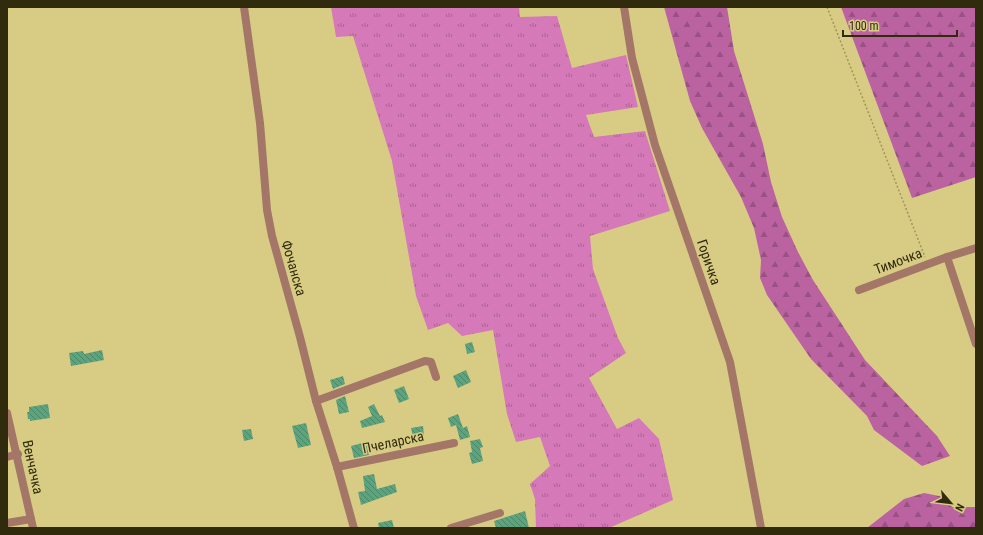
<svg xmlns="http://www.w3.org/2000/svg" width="983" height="535" font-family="'Roboto Condensed',sans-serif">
<defs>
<pattern id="grass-tufts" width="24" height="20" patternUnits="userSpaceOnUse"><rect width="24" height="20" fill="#d579b9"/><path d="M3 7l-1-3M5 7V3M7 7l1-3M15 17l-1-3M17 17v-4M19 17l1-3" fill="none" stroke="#ad6395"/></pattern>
<pattern id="forest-firs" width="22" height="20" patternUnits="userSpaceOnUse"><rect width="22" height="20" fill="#bb62a1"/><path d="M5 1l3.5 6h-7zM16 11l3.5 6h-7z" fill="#985182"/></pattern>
<pattern id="building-back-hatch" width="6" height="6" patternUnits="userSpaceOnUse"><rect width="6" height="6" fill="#5ca47e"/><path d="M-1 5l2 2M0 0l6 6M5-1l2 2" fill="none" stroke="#4c8666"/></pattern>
</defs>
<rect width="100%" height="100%" fill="#d8cc84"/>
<!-- grass -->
<polygon fill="url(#grass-tufts)" points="331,7 519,7 520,17 557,16 572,68 626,55 638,107 586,115 594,137 645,131 670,211 590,236 593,269 618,338 626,353 589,378 617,429 639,418 659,439 673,500 609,528 536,528 535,499 530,484 550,466 540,437 516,442 507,414 493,330 462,336 448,323 428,330 416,296 392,161 353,36 336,37"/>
<!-- forest -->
<g fill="url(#forest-firs)">
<polygon points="664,7 727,7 734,51 763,144 771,182 782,217 798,252 813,280 865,360 937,436 950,456 922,466 874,430 867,416 811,359 767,295 760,278 761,260 754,228 741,197 702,128 690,101"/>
<polygon points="841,7 976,7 976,177 912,198"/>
<polygon points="924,493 944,497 952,507 976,507 976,528 867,528 904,499"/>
</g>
<!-- building -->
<g fill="url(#building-back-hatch)">
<polygon points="472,342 475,352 467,354 465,344"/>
<polygon points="102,350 104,360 71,366 69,353 83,351 84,354"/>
<polygon points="466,370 471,382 458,388 453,376"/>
<polygon points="343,376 345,384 333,389 330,380"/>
<polygon points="404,386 409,399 399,403 394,390"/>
<polygon points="345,396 349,412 339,414 336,400"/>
<polygon points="48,404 50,418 30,421 30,419 28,419 27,412 29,412 29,407"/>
<polygon points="374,404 380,416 382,415 385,422 362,428 360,421 372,416 368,407"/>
<polygon points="458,414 463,428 467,426 470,437 460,440 456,425 451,427 448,418"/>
<polygon points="306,423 311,445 298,448 292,426"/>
<polygon points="423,426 424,435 413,437 411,428"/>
<polygon points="251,429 253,439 244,441 242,430"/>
<polygon points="480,439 483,447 480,448 483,461 472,464 469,453 472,452 470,441"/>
<polygon points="366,442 369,455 354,458 351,446"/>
<polygon points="374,474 377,489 395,484 397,492 361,505 358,492 365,491 363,476"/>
<polygon points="525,511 529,528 496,528 494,521"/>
<polygon points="392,520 394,528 379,528 378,523"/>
</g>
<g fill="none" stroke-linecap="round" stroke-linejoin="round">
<!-- path -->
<polyline stroke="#a0965c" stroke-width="1.5" stroke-dasharray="2 2" stroke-linecap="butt" points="827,7 925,257"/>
<!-- street -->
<g stroke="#a47667" stroke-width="8">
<polyline points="244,7 260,123 267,210 272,236 300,337 316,401 337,467 354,528"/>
<polyline points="624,7 632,58 655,145 730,362 761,528"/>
<polyline points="976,248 947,257 976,344"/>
<polyline points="859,290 947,257"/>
<polyline points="316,401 425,361 431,362 436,377"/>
<polyline points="7,413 33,528"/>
<polyline points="7,457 18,454"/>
<polyline points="337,467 454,443"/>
<polyline points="7,523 31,519"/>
<polyline points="451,528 500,513"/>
</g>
</g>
<g text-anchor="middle" stroke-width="3" stroke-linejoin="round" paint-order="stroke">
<!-- street labels -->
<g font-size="14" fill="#302b0d" stroke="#d8cc84">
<text transform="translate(898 261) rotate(-21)" y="5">Тимочка</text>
<text transform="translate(709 262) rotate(71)" y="5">Горичка</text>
<text transform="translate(294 268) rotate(74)" y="5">Фочанска</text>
<text transform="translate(393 442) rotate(-12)" y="5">Пчеларска</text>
<text transform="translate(33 467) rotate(78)" y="5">Венчачка</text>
</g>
</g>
<!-- border -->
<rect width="983" height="535" fill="none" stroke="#302b0d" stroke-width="16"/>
<!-- north arrow -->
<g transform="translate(951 503) rotate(118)" stroke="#d8cc84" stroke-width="3" paint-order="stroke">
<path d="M0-3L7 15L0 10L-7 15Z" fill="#302b0d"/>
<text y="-6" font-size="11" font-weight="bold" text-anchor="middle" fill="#302b0d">N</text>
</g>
<!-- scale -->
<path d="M843 30v6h114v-6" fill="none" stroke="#302b0d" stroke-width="2"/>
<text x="849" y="30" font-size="12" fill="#302b0d" stroke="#d8cc84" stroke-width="3" paint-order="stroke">100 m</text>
</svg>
